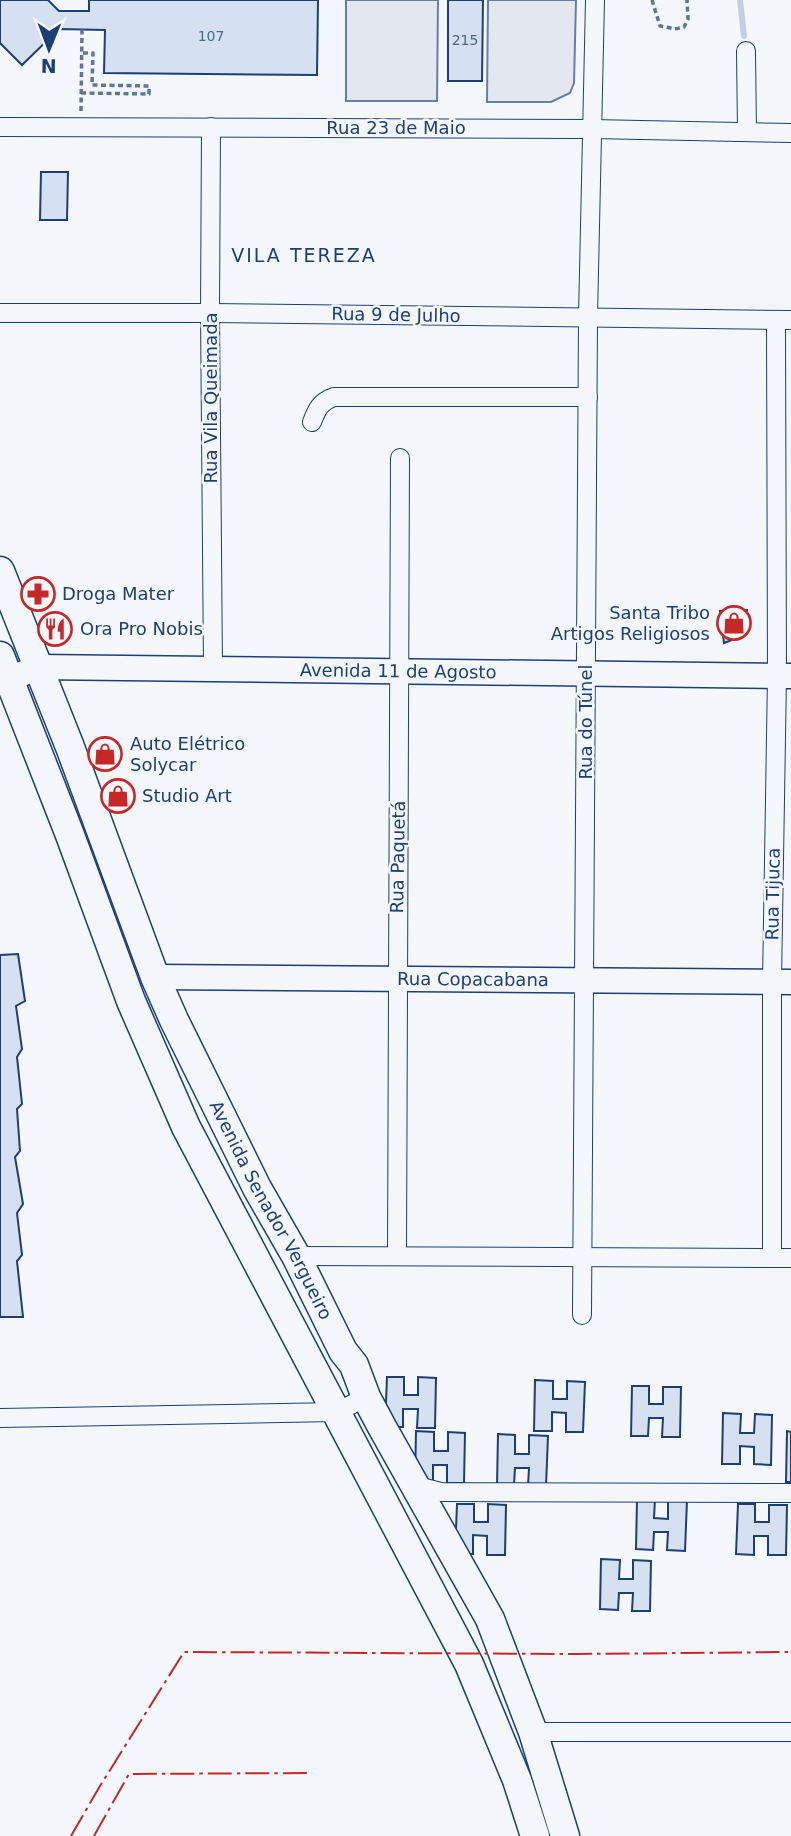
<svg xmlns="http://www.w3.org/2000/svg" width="791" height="1836" font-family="'DejaVu Sans',sans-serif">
<rect width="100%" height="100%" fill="#f4f7fb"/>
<!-- parking -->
<g fill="#e3e8f0" stroke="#687fa3" stroke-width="2">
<polygon points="346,0 438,0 437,101 346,101"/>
<polygon points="488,0 576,0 574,83 570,93 551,102 487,102"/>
</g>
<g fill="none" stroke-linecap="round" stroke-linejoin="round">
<!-- stream -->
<polyline stroke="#bed0e5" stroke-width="6" points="740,0 744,36"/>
</g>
<!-- building -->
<g fill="#d5e0f0" stroke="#1d3f73" stroke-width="2">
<polygon points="0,0 48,0 59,11 89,11 89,0 318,0 317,75 104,73 105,30 59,29 22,65 0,43"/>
<polygon points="448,0 483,0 482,81 448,81"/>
<polygon points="41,172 68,172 67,220 40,220"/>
<polygon points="747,610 745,635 724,643 720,611"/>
<polygon points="18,954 25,1001 16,1006 22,1049 17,1057 22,1104 17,1109 20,1151 15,1157 23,1204 17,1213 22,1255 17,1261 23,1317 0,1317 0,955"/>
<polygon points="387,1377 404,1377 404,1395 418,1395 418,1377 436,1378 435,1428 417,1428 418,1409 403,1409 403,1427 385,1427"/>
<polygon points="535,1380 553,1381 553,1399 567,1399 567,1381 585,1382 583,1432 566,1432 566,1413 552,1412 552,1431 534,1431"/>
<polygon points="632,1386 649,1386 649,1404 663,1404 663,1387 681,1387 680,1437 662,1437 663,1418 649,1418 648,1436 631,1436"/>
<polygon points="723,1413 741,1414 740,1433 754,1433 755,1414 772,1415 771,1465 754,1464 754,1447 740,1446 740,1464 722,1464"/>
<polygon points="416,1431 434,1432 434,1451 448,1451 448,1432 465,1433 464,1483 447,1483 447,1465 433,1465 433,1482 415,1481"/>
<polygon points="787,1431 791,1432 791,1482 786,1482"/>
<polygon points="498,1434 515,1435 515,1454 529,1454 529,1435 548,1436 546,1486 528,1486 529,1468 515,1468 514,1485 497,1485"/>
<polygon points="637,1499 655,1499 654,1518 668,1519 668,1500 687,1500 685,1551 667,1550 668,1532 654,1532 653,1550 636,1549"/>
<polygon points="457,1504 474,1504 474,1522 488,1522 488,1504 506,1505 505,1555 487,1555 487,1536 473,1535 473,1554 455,1554"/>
<polygon points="738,1504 755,1504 755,1522 769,1522 769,1505 787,1505 786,1555 768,1555 768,1536 754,1536 754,1555 736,1554"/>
<polygon points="601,1559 620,1560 619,1579 633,1579 633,1560 651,1561 650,1611 632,1611 633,1593 619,1593 618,1610 600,1609"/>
</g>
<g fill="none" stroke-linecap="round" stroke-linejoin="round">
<!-- street casing -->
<g stroke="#1d3f73" stroke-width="20">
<g id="street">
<polyline points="746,51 747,132"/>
<polyline points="0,127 592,129 791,133"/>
<polyline points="211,127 210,313 213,668"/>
<polyline points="0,313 210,313 791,320"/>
<path d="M312 422C317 409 320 402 334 397H588"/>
<polyline points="296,1256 791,1258"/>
<polyline points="397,1256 400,458"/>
<polyline points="772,1258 772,982 777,676 776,320"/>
<polyline points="582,1315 588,317 595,0"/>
<polyline points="0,1418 337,1412 366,1397"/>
<polyline points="417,1486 441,1492 791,1493"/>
<polyline points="533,1732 791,1732"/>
</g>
</g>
<!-- secondary casing -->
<g stroke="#1d3f73" stroke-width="27">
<g id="secondary">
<path id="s1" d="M9 680 37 667 791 676"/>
<path id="s2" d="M155 977 791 982"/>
</g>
</g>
<!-- primary casing -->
<g stroke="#1d3f73" stroke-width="31">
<g id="primary">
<path id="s3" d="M0 571 70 747 155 977 174 1020 257 1188 296 1256 343 1351 354 1365 366 1397 382 1427 490 1619 533 1732 565 1836"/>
<polyline points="0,656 70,835 131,1001 186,1127 469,1664 517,1780 535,1836"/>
</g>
</g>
<!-- path -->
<g stroke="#5e769c" stroke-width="3.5" stroke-dasharray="5 3.5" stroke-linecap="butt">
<polyline points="652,0 660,26 675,29 684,27 688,19 687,0"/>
<polyline points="81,93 149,94 149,86 92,85 93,53 81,53"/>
<polyline points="81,111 82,29"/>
</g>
<!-- street -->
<use href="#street" stroke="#f4f7fb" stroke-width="18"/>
<!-- secondary -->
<use href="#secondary" stroke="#f4f7fb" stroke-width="24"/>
<!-- primary -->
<use href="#primary" stroke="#f4f7fb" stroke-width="28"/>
<!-- power -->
<g stroke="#c62828" stroke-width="2" stroke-dasharray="24 5 3.5 5" stroke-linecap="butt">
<polyline points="71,1836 100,1786 184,1652 576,1654 791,1652"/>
<polyline points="94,1836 129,1774 307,1773"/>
</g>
</g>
<!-- icons -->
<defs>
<g id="pharmacy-ring" transform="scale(1.75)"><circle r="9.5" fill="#f4f7fb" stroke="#c62828" stroke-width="1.5"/><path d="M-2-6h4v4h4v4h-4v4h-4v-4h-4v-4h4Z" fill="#c62828"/></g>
<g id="shop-ring" transform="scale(1.75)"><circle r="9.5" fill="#f4f7fb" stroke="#c62828" stroke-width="1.5"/><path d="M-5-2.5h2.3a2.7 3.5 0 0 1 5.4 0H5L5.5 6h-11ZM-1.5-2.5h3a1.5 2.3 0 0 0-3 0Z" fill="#c62828"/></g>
<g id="restaurant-ring" transform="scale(1.75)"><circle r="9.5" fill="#f4f7fb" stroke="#c62828" stroke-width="1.5"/><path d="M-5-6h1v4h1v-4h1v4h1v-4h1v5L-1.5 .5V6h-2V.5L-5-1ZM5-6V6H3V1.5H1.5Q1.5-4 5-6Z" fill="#c62828"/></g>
</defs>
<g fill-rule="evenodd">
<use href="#pharmacy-ring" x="38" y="594"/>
<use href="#shop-ring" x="734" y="623"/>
<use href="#restaurant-ring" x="55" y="629"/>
<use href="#shop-ring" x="105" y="754"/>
<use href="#shop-ring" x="118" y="796"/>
</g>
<g text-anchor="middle" stroke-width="5" stroke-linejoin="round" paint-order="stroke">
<!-- number labels -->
<g font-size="14" fill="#4b6792">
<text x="211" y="41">107</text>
<text x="465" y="45">215</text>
</g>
<!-- street labels -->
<g font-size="18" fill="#1d3f73" stroke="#f4f7fb">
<text x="396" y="134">Rua 23 de Maio</text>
<text transform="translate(396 315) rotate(1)" y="6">Rua 9 de Julho</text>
<text transform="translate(211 398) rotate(-90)" y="6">Rua Vila Queimada</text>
<text dy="6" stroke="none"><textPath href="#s1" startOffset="392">Avenida 11 de Agosto</textPath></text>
<text transform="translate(586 722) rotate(-90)" y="6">Rua do Túnel</text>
<text transform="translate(398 857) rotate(-89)" y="6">Rua Paquetá</text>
<text transform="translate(773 894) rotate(-89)" y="6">Rua Tijuca</text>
<text dy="6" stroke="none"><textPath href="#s2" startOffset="318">Rua Copacabana</textPath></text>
<text dy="6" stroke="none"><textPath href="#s3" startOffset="695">Avenida Senador Vergueiro</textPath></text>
</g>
<!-- poi labels -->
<g font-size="18" fill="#1d3f73" stroke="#f4f7fb" text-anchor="start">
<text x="62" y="600">Droga Mater</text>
<text x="710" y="619" text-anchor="end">Santa Tribo<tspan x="710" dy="21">Artigos Religiosos</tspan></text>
<text x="80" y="635">Ora Pro Nobis</text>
<text x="130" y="750">Auto Elétrico<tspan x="130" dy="21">Solycar</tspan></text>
<text x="142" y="802">Studio Art</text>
</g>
<!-- neighbourhood labels -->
<g font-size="19" letter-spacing="2" fill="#1d3f73" stroke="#f4f7fb">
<text x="304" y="262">VILA TEREZA</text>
</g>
</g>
<!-- north arrow -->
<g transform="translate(49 49) rotate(181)" stroke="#f4f7fb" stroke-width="5" paint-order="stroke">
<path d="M0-5L12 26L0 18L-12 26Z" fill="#1d3f73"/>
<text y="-10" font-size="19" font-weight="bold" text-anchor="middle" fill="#1d3f73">N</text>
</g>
</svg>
